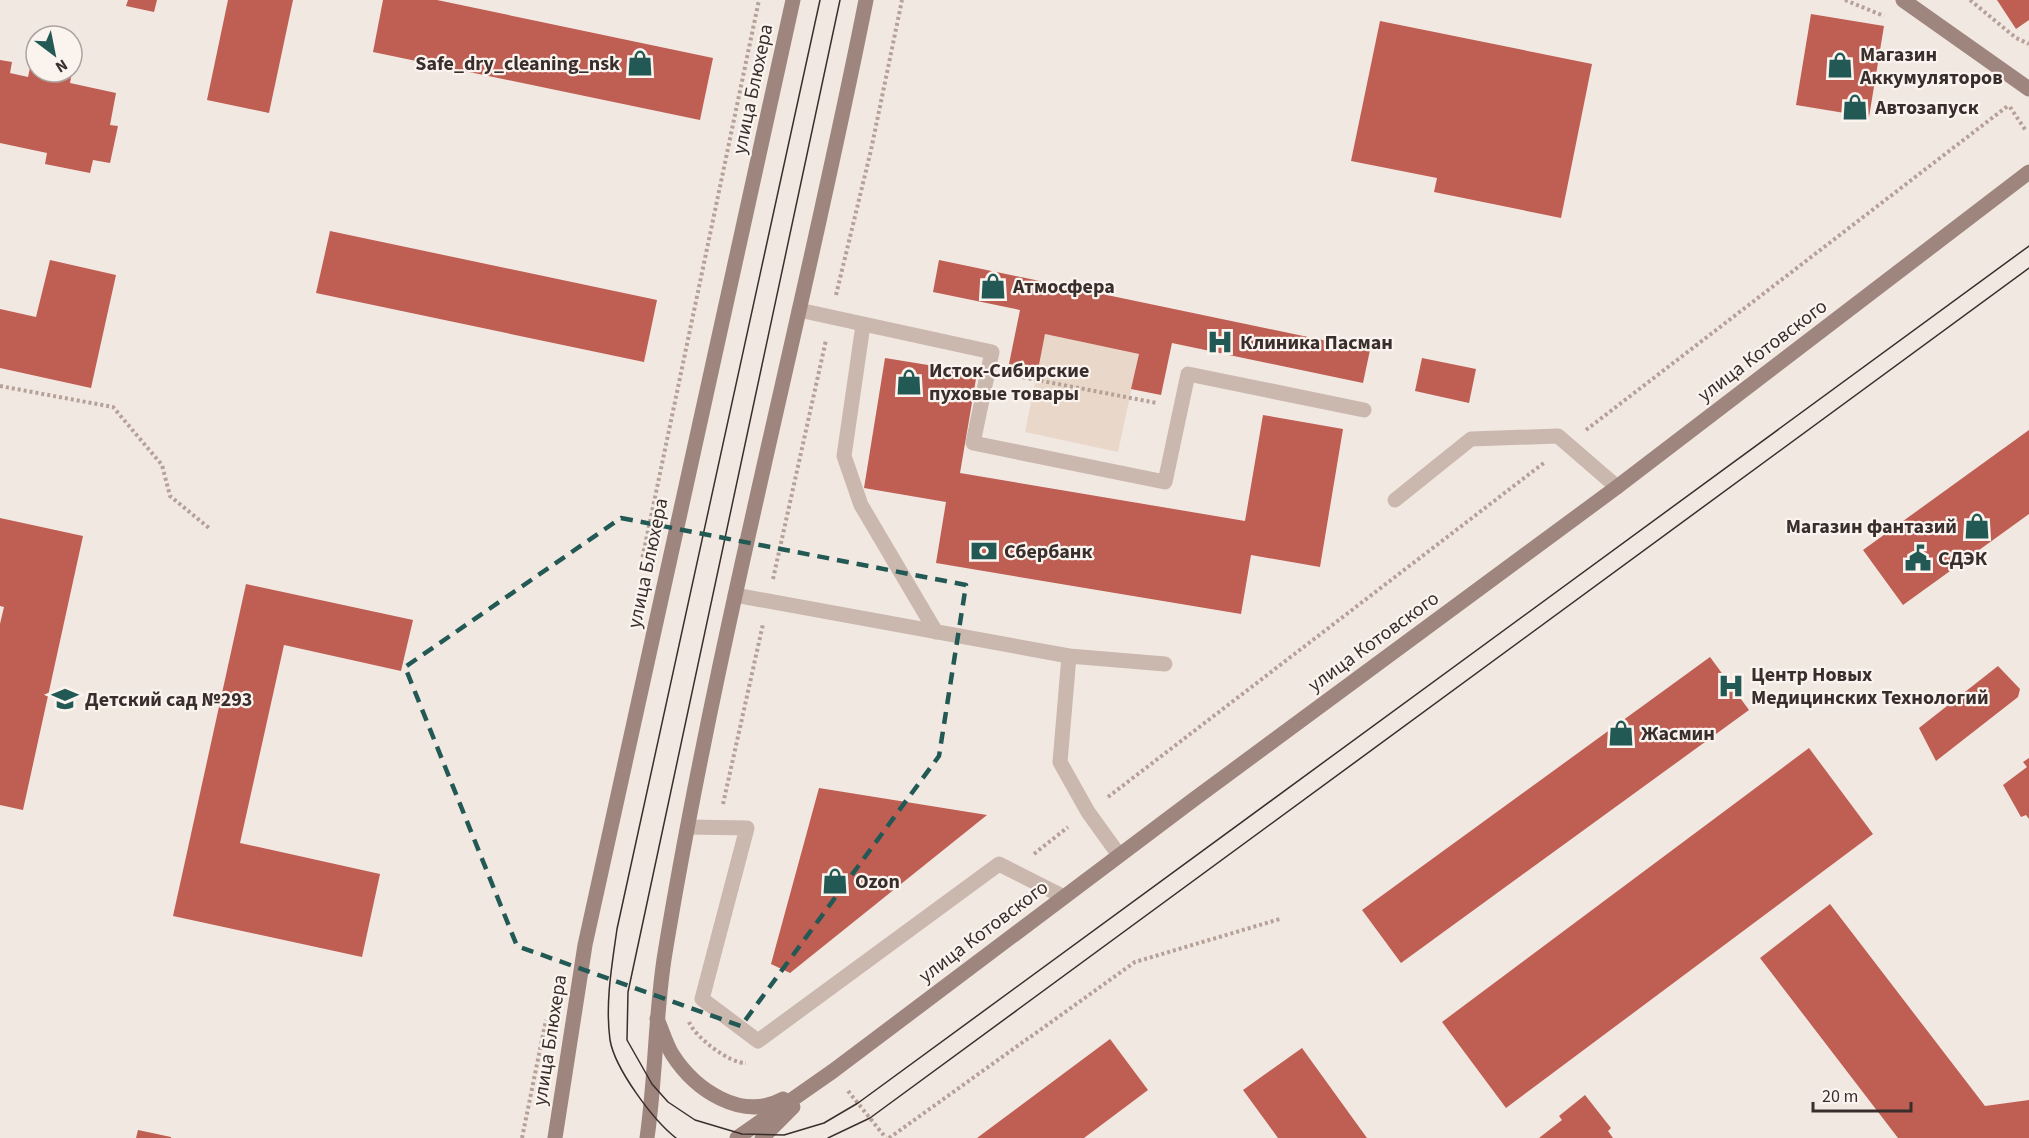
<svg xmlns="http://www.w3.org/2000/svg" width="2029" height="1138" font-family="'Source Sans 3',sans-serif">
<rect width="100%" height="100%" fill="#f2e8e2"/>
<!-- plaza -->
<polygon fill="#e9d7ca" points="1045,334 1139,354 1118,452 1025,432"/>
<!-- building -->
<g fill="#bf5e53">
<polygon points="128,0 157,0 154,12 126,6"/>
<polygon points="228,0 293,0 269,113 207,100"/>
<polygon points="383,0 437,0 713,58 700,120 373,52"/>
<polygon points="1997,0 2029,0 2029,20 2016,29"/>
<polygon points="1811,14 1884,26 1869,117 1796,105"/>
<polygon points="1380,21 1592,64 1561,218 1434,192 1437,178 1351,161"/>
<polygon points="0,60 12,62 10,73 28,77 31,63 36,64 36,72 72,72 70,83 116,93 110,125 118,126 110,163 93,160 90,173 45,164 47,153 0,143"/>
<polygon points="330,231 657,300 644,362 316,293"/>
<polygon points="50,260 116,275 91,388 0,368 0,309 36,317"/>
<polygon points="939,260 1370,350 1363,383 1172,343 1161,395 1131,389 1139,354 1045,334 1038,370 1009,364 1020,310 933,292"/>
<polygon points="885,358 977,373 960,473 1245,521 1263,415 1343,429 1320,567 1251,555 1241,614 936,563 946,502 864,488"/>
<polygon points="1422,358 1476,369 1469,403 1415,391"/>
<polygon points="2029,430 2029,514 1903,605 1863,550"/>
<polygon points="0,518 83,536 23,810 0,805 0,624 4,607 0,606"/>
<polygon points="246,584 413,620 401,671 284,645 240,843 380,874 362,957 173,916"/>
<polygon points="1710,657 1749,710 1401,963 1362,910"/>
<polygon points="1998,666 2020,689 2018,697 1936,761 1919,728"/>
<polygon points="1809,748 1873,834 1506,1108 1442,1022"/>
<polygon points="2029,758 2029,819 2026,815 2021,817 2003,785 2027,767 2023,762"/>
<polygon points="819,788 987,815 790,973 771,964"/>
<polygon points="1830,904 1985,1106 2029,1100 2029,1138 1898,1138 1760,958"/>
<polygon points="1110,1039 1148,1090 1084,1138 977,1138"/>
<polygon points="1302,1048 1367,1138 1278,1138 1243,1090"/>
<polygon points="1585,1095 1611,1128 1608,1131 1613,1138 1539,1138 1562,1120 1559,1116"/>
<polygon points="138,1130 171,1137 171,1138 136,1138"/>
</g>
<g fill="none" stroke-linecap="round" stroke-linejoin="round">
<!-- path -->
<g stroke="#b6a198" stroke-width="4" stroke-dasharray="3 3" stroke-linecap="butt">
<polyline points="1845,0 1884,16"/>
<polyline points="1970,0 2016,38 2029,44"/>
<polyline points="2010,107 2026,131"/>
<polyline points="836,295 871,150 902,0"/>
<polyline points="1011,375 1157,403"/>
<polyline points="0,386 113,407 162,465 170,496 209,528"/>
<polyline points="1586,430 2009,105"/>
<polyline points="640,569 759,0"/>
<polyline points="773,579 826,340"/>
<polyline points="1108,797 1545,462"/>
<polyline points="723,804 763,624"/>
<polyline points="1034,854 1068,827"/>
<path d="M689 1022C695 1037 730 1064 746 1063"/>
<polyline points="848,1091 886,1138"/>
<polyline points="522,1138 546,1020"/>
<polyline points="889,1138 1135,962 1280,919"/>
</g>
<!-- lane -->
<g stroke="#cab7ae" stroke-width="15">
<polyline points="799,310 992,352 973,443 1165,482 1188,374 1364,410"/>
<polyline points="863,325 844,456 861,505 936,632"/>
<polyline points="1395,500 1471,439 1558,436 1617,487"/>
<polyline points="735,595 1069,656 1165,664"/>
<polyline points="1069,656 1060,762 1088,812 1119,855"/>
<polyline points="689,827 747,828 702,999 758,1041 999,864 1064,897"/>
</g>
<!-- secondary -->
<g stroke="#9e867f" stroke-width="15">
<polyline points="1903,0 2029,89"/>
<path d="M657 1019C662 1030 666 1044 672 1054 695 1090 742 1122 783 1099"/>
<polyline points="555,1138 585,945 793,0"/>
<path d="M647 1138C656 1076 655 1014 665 953 718 632 803 318 866 0"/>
<polyline points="737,1138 833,1071 1193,800 1617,487 2029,172"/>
<polyline points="762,1138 793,1107"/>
</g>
<!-- tram -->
<g stroke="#392e2c" stroke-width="1.5">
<polyline points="840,0 628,992 627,1040 652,1084 668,1102 695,1120 742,1134 784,1135 824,1123 858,1103 2029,246"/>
<path d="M676 1138C653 1120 615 1069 610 1040 605 1003 612 965 617 929L820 0"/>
<polyline points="828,1138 870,1118 2029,268"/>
</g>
</g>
<!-- marked area -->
<path fill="none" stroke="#235955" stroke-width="4.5" stroke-dasharray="12 8" stroke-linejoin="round" d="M621 518 966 585 939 756 741 1026 517 946 405 667Z"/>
<!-- icons -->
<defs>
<g id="shop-bare" transform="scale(2.07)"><path d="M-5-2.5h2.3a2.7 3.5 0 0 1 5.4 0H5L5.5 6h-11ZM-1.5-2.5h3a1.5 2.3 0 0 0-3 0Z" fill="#235955" stroke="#faf3ee" stroke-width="2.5" paint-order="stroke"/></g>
<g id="hospital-bare" transform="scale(2.07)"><path d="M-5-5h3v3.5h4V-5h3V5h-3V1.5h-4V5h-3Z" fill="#235955" stroke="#faf3ee" stroke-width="2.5" paint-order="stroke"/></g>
<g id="bank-bare" transform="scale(2.07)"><path d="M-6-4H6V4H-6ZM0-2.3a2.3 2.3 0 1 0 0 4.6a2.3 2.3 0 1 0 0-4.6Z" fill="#235955" stroke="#faf3ee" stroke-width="2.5" paint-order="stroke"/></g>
<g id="civic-bare" transform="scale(2.07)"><path d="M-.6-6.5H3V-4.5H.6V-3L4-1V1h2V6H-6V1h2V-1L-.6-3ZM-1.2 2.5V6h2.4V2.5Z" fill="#235955" stroke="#faf3ee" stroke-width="2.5" paint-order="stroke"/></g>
<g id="school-bare" transform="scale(2.07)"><path d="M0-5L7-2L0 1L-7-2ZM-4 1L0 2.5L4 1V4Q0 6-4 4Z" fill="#235955" stroke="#faf3ee" stroke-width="2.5" paint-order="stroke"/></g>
</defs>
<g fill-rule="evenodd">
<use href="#shop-bare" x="640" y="63"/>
<use href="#shop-bare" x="1840" y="65"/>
<use href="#shop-bare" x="1855" y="107"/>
<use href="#shop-bare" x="993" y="286"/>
<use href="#hospital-bare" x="1220" y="342"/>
<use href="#shop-bare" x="909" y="382"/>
<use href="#shop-bare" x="1977" y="526"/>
<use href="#bank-bare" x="984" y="551"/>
<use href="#civic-bare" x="1918" y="558"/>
<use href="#hospital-bare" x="1731" y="686"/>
<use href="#school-bare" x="65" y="699"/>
<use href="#shop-bare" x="1621" y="733"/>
<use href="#shop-bare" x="835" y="881"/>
</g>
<g text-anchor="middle" stroke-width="4.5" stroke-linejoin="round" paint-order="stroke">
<!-- poi labels -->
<g font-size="20" font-weight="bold" fill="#392e2c" stroke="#faf3ee" text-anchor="start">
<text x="1860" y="61">Магазин<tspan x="1860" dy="23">Аккумуляторов</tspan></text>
<text x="620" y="70" text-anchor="end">Safe_dry_cleaning_nsk</text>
<text x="1875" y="114">Автозапуск</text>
<text x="1013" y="293">Атмосфера</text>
<text x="1240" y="349">Клиника Пасман</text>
<text x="929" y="377">Исток-Сибирские<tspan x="929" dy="23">пуховые товары</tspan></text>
<text x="1957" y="533" text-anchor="end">Магазин фантазий</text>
<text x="1004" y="558">Сбербанк</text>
<text x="1938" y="565">СДЭК</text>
<text x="1751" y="681">Центр Новых<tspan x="1751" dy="23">Медицинских Технологий</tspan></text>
<text x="85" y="706">Детский сад №293</text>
<text x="1641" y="740">Жасмин</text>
<text x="855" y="888">Ozon</text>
</g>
<!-- street labels -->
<g font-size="20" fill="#392e2c" stroke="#faf3ee">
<text transform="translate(752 89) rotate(-78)" y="7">улица Блюхера</text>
<text transform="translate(1762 350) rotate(-37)" y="7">улица Котовского</text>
<text transform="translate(647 563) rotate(-78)" y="7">улица Блюхера</text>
<text transform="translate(1373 641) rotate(-36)" y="7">улица Котовского</text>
<text transform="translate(983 931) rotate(-37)" y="7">улица Котовского</text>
<text transform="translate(549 1040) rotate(-81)" y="7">улица Блюхера</text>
</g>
</g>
<!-- north arrow -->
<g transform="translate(54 54) rotate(148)"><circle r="28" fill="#faf3ee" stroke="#ada4a0" stroke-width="1.5"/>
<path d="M0-4.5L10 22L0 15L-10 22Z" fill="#235955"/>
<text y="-9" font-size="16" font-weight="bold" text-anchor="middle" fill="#392e2c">N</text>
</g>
<!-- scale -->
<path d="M1813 1102v9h98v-9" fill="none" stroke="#392e2c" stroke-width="3"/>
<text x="1822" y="1102" font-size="18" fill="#392e2c" stroke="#faf3ee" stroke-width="4.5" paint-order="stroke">20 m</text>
</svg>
